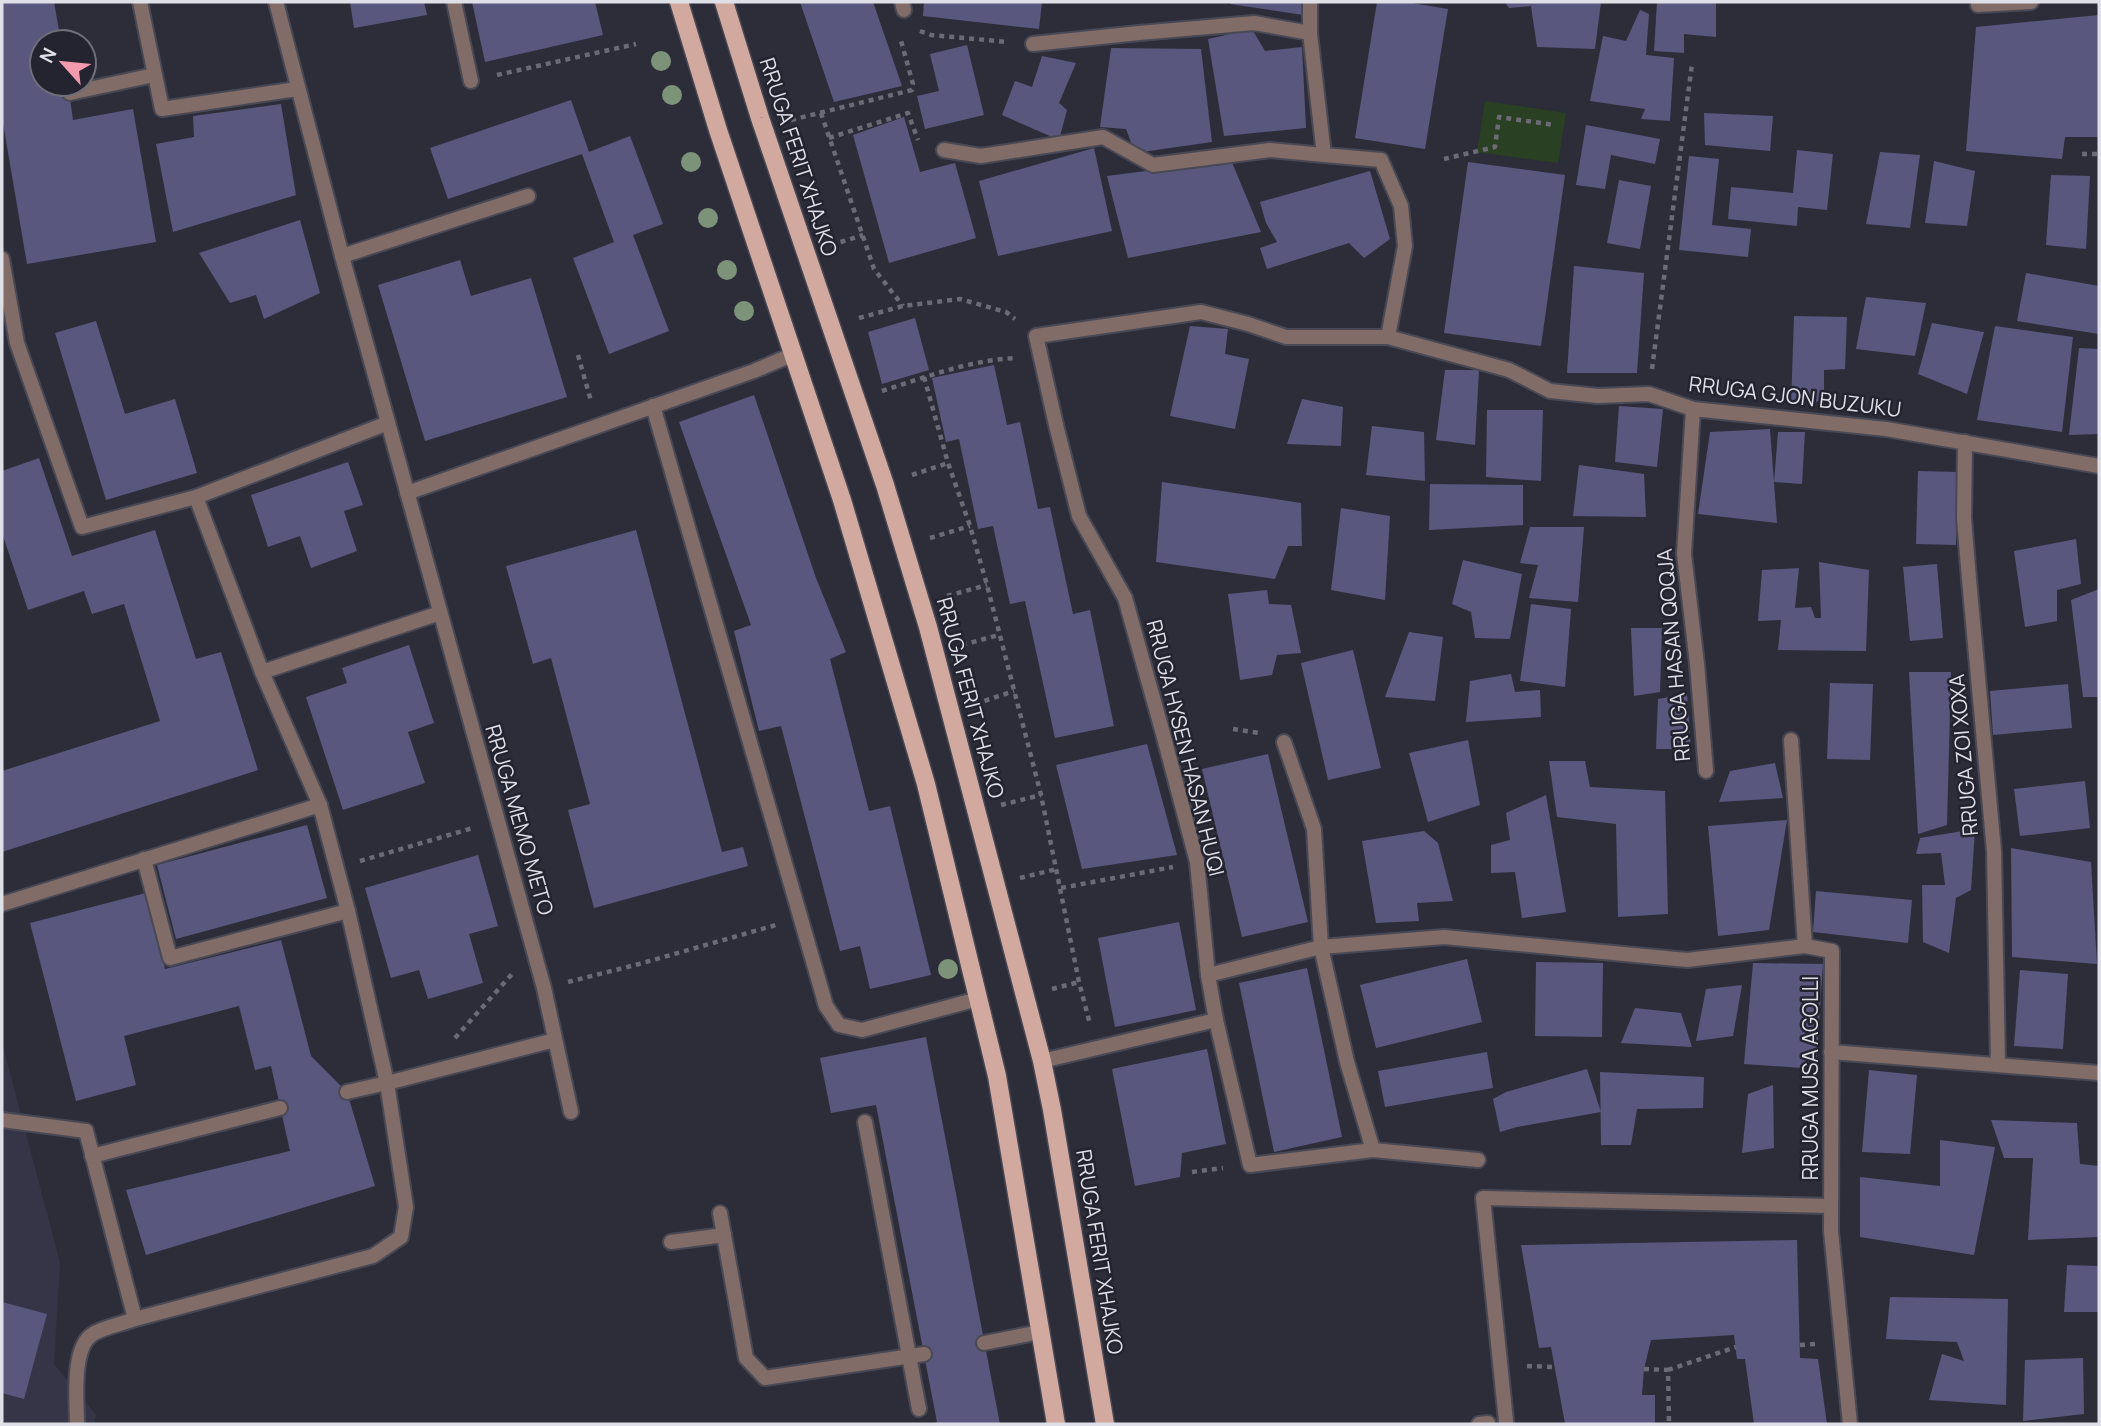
<svg xmlns="http://www.w3.org/2000/svg" width="2101" height="1426" font-family="Manrope,sans-serif">
<rect width="100%" height="100%" fill="#2d2d3a"/>
<!-- built -->
<polygon fill="#363548" points="2,1043 60,1263 54,1364 96,1415 94,1424 2,1424"/>
<!-- green -->
<polygon fill="#2a4022" points="1485,101 1566,113 1558,163 1477,152"/>
<!-- building -->
<g fill="#59577d">
<polygon points="2,2 54,2 61,42 42,42 42,84 68,84 73,120 133,109 156,242 27,264 2,117"/>
<polygon points="350,2 424,2 427,15 354,28"/>
<polygon points="472,2 595,2 603,35 485,62"/>
<polygon points="800,2 873,2 902,86 834,102"/>
<polygon points="924,2 1042,2 1039,29 923,16"/>
<polygon points="1230,2 1308,2 1310,16 1230,4"/>
<polygon points="1377,2 1406,2 1448,9 1425,149 1355,138"/>
<polygon points="1505,2 1601,2 1595,49 1537,47 1531,6 1509,8"/>
<polygon points="1657,2 1716,2 1716,37 1684,34 1684,53 1654,51"/>
<polygon points="1640,10 1649,14 1646,55 1674,58 1670,121 1641,119 1645,109 1590,101 1603,36 1626,41"/>
<polygon points="2099,15 2099,137 2065,137 2062,159 1966,151 1976,27"/>
<polygon points="1252,29 1265,51 1302,47 1306,128 1224,136 1208,39"/>
<polygon points="967,45 984,115 925,129 917,96 939,91 930,54"/>
<polygon points="1111,48 1201,49 1212,142 1135,153 1126,129 1100,127"/>
<polygon points="1042,56 1076,63 1059,103 1067,110 1059,140 1002,115 1015,81 1032,87"/>
<polygon points="571,100 589,152 630,136 663,224 633,235 669,331 609,354 573,258 614,242 582,154 448,199 430,148"/>
<polygon points="281,104 296,195 173,232 156,144 194,137 193,116"/>
<polygon points="1704,113 1773,116 1770,151 1705,145"/>
<polygon points="904,117 920,172 955,163 976,238 889,263 853,135"/>
<polygon points="1586,125 1660,139 1655,164 1611,155 1605,189 1576,185"/>
<polygon points="1094,148 1112,231 998,256 979,181"/>
<polygon points="1797,150 1833,154 1827,210 1798,207 1797,226 1728,219 1731,187 1793,193"/>
<polygon points="1880,152 1920,155 1910,228 1866,224"/>
<polygon points="1689,156 1719,159 1712,225 1751,229 1748,257 1679,250"/>
<polygon points="1231,160 1261,232 1128,258 1107,176"/>
<polygon points="1934,161 1975,171 1967,226 1925,223"/>
<polygon points="1468,162 1565,175 1541,346 1444,333"/>
<polygon points="1370,171 1390,239 1364,258 1349,243 1267,269 1260,248 1277,242 1266,223 1260,202"/>
<polygon points="2051,175 2090,176 2086,249 2046,245"/>
<polygon points="1619,180 1651,186 1640,249 1607,243"/>
<polygon points="300,220 320,293 264,319 256,295 230,303 199,253"/>
<polygon points="460,260 471,296 531,278 567,397 425,441 378,285"/>
<polygon points="1574,266 1644,273 1637,373 1567,373"/>
<polygon points="2026,273 2099,286 2099,334 2017,321"/>
<polygon points="1866,297 1926,303 1915,356 1856,349"/>
<polygon points="1794,316 1847,317 1845,369 1824,370 1824,401 1791,404"/>
<polygon points="915,318 929,370 882,384 868,332"/>
<polygon points="96,321 125,414 175,399 197,473 106,500 55,333"/>
<polygon points="1932,323 1984,332 1967,394 1918,374"/>
<polygon points="1190,326 1228,329 1225,354 1249,359 1235,429 1170,416"/>
<polygon points="1995,326 2073,337 2062,432 1977,420"/>
<polygon points="2079,348 2099,349 2099,434 2069,435"/>
<polygon points="994,365 1007,425 1020,422 1038,509 1050,507 1073,614 1090,610 1114,726 1055,738 1025,601 1010,604 993,526 978,529 959,439 946,442 932,378"/>
<polygon points="1445,370 1479,370 1475,445 1436,440"/>
<polygon points="754,395 816,578 846,652 830,659 869,811 890,806 931,975 870,989 860,946 840,951 781,726 759,731 734,631 751,625 679,422"/>
<polygon points="1302,399 1343,407 1341,446 1287,444"/>
<polygon points="1619,406 1663,409 1657,467 1615,462"/>
<polygon points="1487,410 1543,410 1541,481 1486,477"/>
<polygon points="1372,426 1424,432 1425,481 1366,475"/>
<polygon points="1770,429 1777,523 1698,514 1710,432"/>
<polygon points="1778,432 1805,432 1802,484 1774,482"/>
<polygon points="39,458 72,556 155,530 196,659 221,652 258,770 2,852 2,771 160,721 124,604 92,614 84,591 28,610 2,533 2,471"/>
<polygon points="348,462 363,505 344,511 357,551 311,568 300,536 268,547 251,495"/>
<polygon points="1579,465 1644,474 1646,517 1573,516"/>
<polygon points="1918,471 1957,472 1956,545 1916,544"/>
<polygon points="1162,482 1301,503 1302,546 1288,546 1275,579 1156,562"/>
<polygon points="1430,484 1523,485 1523,525 1429,530"/>
<polygon points="1341,508 1390,516 1385,600 1331,590"/>
<polygon points="1530,527 1584,527 1578,602 1529,598 1538,565 1520,563"/>
<polygon points="636,530 722,852 743,847 748,866 594,908 568,810 590,804 551,658 533,664 506,566"/>
<polygon points="2076,539 2081,584 2057,590 2057,621 2025,627 2014,551"/>
<polygon points="1463,560 1522,574 1510,639 1475,638 1471,612 1452,604"/>
<polygon points="1819,562 1869,570 1866,651 1778,650 1781,620 1758,621 1762,570 1799,568 1795,608 1811,607 1815,618 1821,618"/>
<polygon points="1937,564 1943,638 1910,641 1903,567"/>
<polygon points="2099,589 2099,697 2083,697 2071,600"/>
<polygon points="1267,590 1269,604 1291,605 1301,653 1277,655 1272,675 1240,680 1228,594"/>
<polygon points="1531,604 1571,609 1565,687 1520,681"/>
<polygon points="1631,628 1662,628 1660,692 1634,696"/>
<polygon points="1409,632 1443,637 1435,701 1385,697"/>
<polygon points="409,645 434,723 408,732 425,783 343,810 306,697 347,683 342,668"/>
<polygon points="1353,650 1381,768 1328,780 1301,663"/>
<polygon points="1909,672 1951,672 1947,825 1918,834"/>
<polygon points="1511,674 1515,692 1540,690 1541,717 1466,722 1470,681"/>
<polygon points="1830,683 1873,684 1870,760 1827,759"/>
<polygon points="2068,684 2072,728 1993,735 1990,691"/>
<polygon points="1687,694 1691,749 1656,749 1658,699"/>
<polygon points="1468,740 1480,805 1428,822 1409,753"/>
<polygon points="1147,744 1177,855 1082,869 1056,765"/>
<polygon points="1268,754 1308,922 1242,937 1202,769"/>
<polygon points="1549,761 1585,761 1590,787 1665,791 1668,914 1618,917 1616,824 1557,817"/>
<polygon points="1775,763 1783,798 1719,802 1730,771"/>
<polygon points="2085,781 2090,828 2020,836 2014,789"/>
<polygon points="1546,795 1566,912 1522,918 1515,872 1491,873 1491,845 1510,840 1506,813"/>
<polygon points="1787,820 1769,930 1718,936 1708,826"/>
<polygon points="307,825 327,898 176,939 157,865"/>
<polygon points="1975,829 1971,890 1956,898 1949,953 1923,942 1922,885 1945,885 1941,853 1916,854 1920,838"/>
<polygon points="1424,831 1438,843 1453,901 1417,903 1419,921 1376,923 1362,841"/>
<polygon points="2011,848 2091,862 2097,964 2012,957"/>
<polygon points="478,855 498,926 469,934 483,983 428,999 419,970 391,978 365,888"/>
<polygon points="1816,891 1912,900 1908,943 1813,932"/>
<polygon points="146,893 165,969 281,940 311,1056 347,1092 375,1186 146,1255 126,1190 290,1151 271,1066 255,1070 239,1006 124,1036 136,1085 76,1101 30,923"/>
<polygon points="1179,922 1196,1010 1115,1027 1098,938"/>
<polygon points="1467,959 1482,1022 1376,1048 1360,985"/>
<polygon points="1536,962 1603,963 1602,1037 1535,1036"/>
<polygon points="1753,963 1823,964 1816,1069 1744,1064"/>
<polygon points="1307,968 1342,1137 1274,1152 1239,983"/>
<polygon points="2020,970 2068,974 2063,1049 2014,1046"/>
<polygon points="1742,985 1733,1036 1696,1041 1706,989"/>
<polygon points="1635,1008 1681,1013 1692,1047 1621,1043"/>
<polygon points="926,1037 1000,1424 931,1424 937,1422 876,1105 831,1113 820,1058"/>
<polygon points="1207,1049 1226,1144 1182,1153 1180,1177 1135,1186 1112,1069"/>
<polygon points="1487,1052 1493,1088 1385,1107 1378,1071"/>
<polygon points="1587,1069 1601,1112 1517,1127 1500,1132 1493,1099 1506,1092"/>
<polygon points="1869,1070 1917,1075 1910,1154 1862,1152"/>
<polygon points="1600,1072 1704,1077 1703,1108 1637,1109 1631,1145 1601,1145"/>
<polygon points="1773,1085 1774,1148 1742,1153 1748,1094"/>
<polygon points="1991,1120 2077,1123 2080,1164 2099,1166 2099,1237 2028,1240 2033,1158 2004,1158"/>
<polygon points="1940,1140 1995,1147 1974,1255 1860,1237 1860,1177 1940,1186"/>
<polygon points="1797,1240 1800,1358 1818,1359 1827,1424 1754,1424 1745,1359 1737,1359 1734,1335 1651,1340 1644,1369 1642,1395 1655,1395 1655,1424 1565,1424 1551,1347 1539,1348 1521,1245"/>
<polygon points="2067,1265 2099,1266 2099,1312 2064,1312"/>
<polygon points="1890,1297 2008,1299 2006,1405 1929,1400 1942,1354 1964,1361 1957,1342 1886,1339"/>
<polygon points="2,1302 47,1314 24,1399 2,1393"/>
<polygon points="2083,1358 2084,1414 2023,1421 2025,1360"/>
</g>
<g fill="none" stroke-linecap="round" stroke-linejoin="round">
<!-- lane casing -->
<g stroke="#494956" stroke-width="18">
<g id="lane">
<polyline points="140,2 162,109 297,89"/>
<polyline points="454,2 471,81"/>
<polyline points="902,2 904,10"/>
<polyline points="1978,5 2031,2"/>
<polyline points="1033,44 1139,33 1254,23 1310,33"/>
<polyline points="70,93 154,75"/>
<polyline points="944,150 981,156 1103,137 1153,165 1270,150 1324,155 1310,33 1310,2"/>
<polyline points="342,256 528,196"/>
<polyline points="2,259 17,343 82,527 196,497 388,423"/>
<polyline points="1965,442 1964,518 1969,579 1994,851 1998,1064"/>
<polyline points="262,672 440,613"/>
<polyline points="1791,740 1805,946"/>
<polyline points="1284,742 1314,829 1321,947 1347,1062 1373,1150"/>
<polyline points="144,859 170,958 348,911"/>
<polyline points="1216,1020 1250,1165 1373,1150 1478,1160"/>
<polyline points="347,1092 387,1083"/>
<polyline points="2,1120 86,1131"/>
<polyline points="865,1122 919,1409"/>
<polyline points="720,1213 746,1358 765,1378 924,1354"/>
<polyline points="671,1242 724,1235"/>
<polyline points="984,1343 1040,1332"/>
<polyline points="1506,1421 1483,1198 1831,1206"/>
<path d="M77 1424C77 1402 71 1347 93 1334 104 1327 122 1324 135 1319"/>
<polyline points="1479,1424 1488,1423"/>
</g>
</g>
<!-- street casing -->
<g stroke="#494956" stroke-width="18">
<g id="street">
<polyline points="276,2 342,256 544,988 571,1112"/>
<polyline points="1324,155 1381,160 1401,206 1405,246 1388,337"/>
<polyline points="653,406 826,1006 839,1025 862,1030 978,999"/>
<polyline points="1693,409 1684,554 1697,664 1706,771"/>
<polyline points="407,493 754,371 794,354"/>
<polyline points="2,904 320,805 262,672 196,497"/>
<polyline points="1208,975 1321,947 1444,937 1687,960 1805,946 1832,951 1831,1231 1850,1424"/>
<polyline points="1831,1052 2099,1073"/>
<polyline points="1042,1061 1216,1020 1208,975 1197,862 1162,730 1125,598 1079,516 1056,425 1036,336 1201,312 1248,324 1286,337 1388,337 1509,370 1550,391 1598,396 1649,394 1693,409 1886,429 2099,466"/>
<polyline points="387,1083 555,1040"/>
<polyline points="86,1131 135,1319 373,1256 401,1237 406,1207 387,1083 348,911 320,805"/>
<polyline points="92,1156 280,1108"/>
</g>
</g>
<!-- primary casing -->
<g stroke="#494956" stroke-width="21">
<g id="primary">
<polyline points="679,2 718,130 842,500 926,784 997,1076 1056,1424"/>
<polyline points="724,2 760,118 885,485 928,627 1042,1061 1052,1110 1105,1424"/>
</g>
</g>
<!-- path -->
<g stroke="#6b6b77" stroke-width="4.5" stroke-dasharray="5 5" stroke-linecap="butt">
<polyline points="920,31 931,35 1008,42"/>
<polyline points="497,75 636,44"/>
<polyline points="821,113 874,269 903,306"/>
<polyline points="791,120 912,90 913,84 900,37"/>
<polyline points="829,138 908,113 918,140"/>
<polyline points="2082,154 2099,154"/>
<polyline points="1444,159 1495,147 1499,117 1555,125"/>
<polyline points="831,245 863,235"/>
<polyline points="859,318 903,306 960,299 1006,312 1015,319"/>
<polyline points="578,355 591,401"/>
<polyline points="1652,369 1692,64"/>
<polyline points="924,377 948,463 970,526 987,585 1041,795 1079,982 1090,1024"/>
<path d="M882 391C926 377 970 360 1016 358"/>
<polyline points="912,475 948,463"/>
<polyline points="930,538 970,526"/>
<polyline points="947,596 987,585"/>
<polyline points="962,645 999,635"/>
<polyline points="975,704 1014,691"/>
<polyline points="1233,729 1259,733"/>
<polyline points="1001,805 1041,795"/>
<polyline points="360,861 473,828"/>
<polyline points="1020,878 1057,869"/>
<polyline points="1061,888 1173,867"/>
<polyline points="568,982 639,964 776,925"/>
<polyline points="1052,989 1079,982"/>
<polyline points="455,1038 512,974"/>
<polyline points="1192,1172 1223,1168"/>
<polyline points="1800,1345 1816,1344"/>
<polyline points="1527,1366 1554,1367"/>
<polyline points="1644,1369 1668,1370 1669,1424"/>
<polyline points="1668,1370 1736,1347"/>
</g>
<!-- lane -->
<use href="#lane" stroke="#816c67" stroke-width="14"/>
<!-- street -->
<use href="#street" stroke="#816c67" stroke-width="14"/>
<!-- primary -->
<use href="#primary" stroke="#d2a99e" stroke-width="18"/>
</g>
<!-- trees -->
<g fill="#7c9379">
<circle cx="661" cy="61" r="10"/>
<circle cx="672" cy="95" r="10"/>
<circle cx="691" cy="162" r="10"/>
<circle cx="708" cy="218" r="10"/>
<circle cx="727" cy="270" r="10"/>
<circle cx="744" cy="311" r="10"/>
<circle cx="948" cy="969" r="10"/>
</g>
<g text-anchor="middle" stroke-width="5" stroke-linejoin="round" paint-order="stroke">
<!-- street labels -->
<g font-size="21" fill="#dfdfe7" stroke="#242330">
<text transform="translate(798 157) rotate(72)" y="7">RRUGA FERIT XHAJKO</text>
<text transform="translate(1795 397) rotate(7)" y="7">RRUGA GJON BUZUKU</text>
<text transform="translate(1674 655) rotate(-95)" y="7">RRUGA HASAN QOQJA</text>
<text transform="translate(970 698) rotate(75)" y="7">RRUGA FERIT XHAJKO</text>
<text transform="translate(1185 748) rotate(76)" y="7">RRUGA HYSEN HASAN HUQI</text>
<text transform="translate(1964 755) rotate(-95)" y="7">RRUGA ZOI XOXA</text>
<text transform="translate(519 820) rotate(74)" y="7">RRUGA MEMO METO</text>
<text transform="translate(1811 1078) rotate(-90)" y="7">RRUGA MUSA AGOLLI</text>
<text transform="translate(1099 1252) rotate(81)" y="7">RRUGA FERIT XHAJKO</text>
</g>
</g>
<!-- border -->
<rect width="2101" height="1426" fill="none" stroke="#dfdfe7" stroke-width="7"/>
<!-- north arrow -->
<g transform="translate(63 63) rotate(297)"><circle r="33" fill="#242330" stroke="#6f6e79" stroke-width="2"/>
<path d="M0-5L12 26L0 18L-12 26Z" fill="#f29aae"/>
<text y="-10" font-size="19" font-weight="bold" text-anchor="middle" fill="#dfdfe7">N</text>
</g>
</svg>
